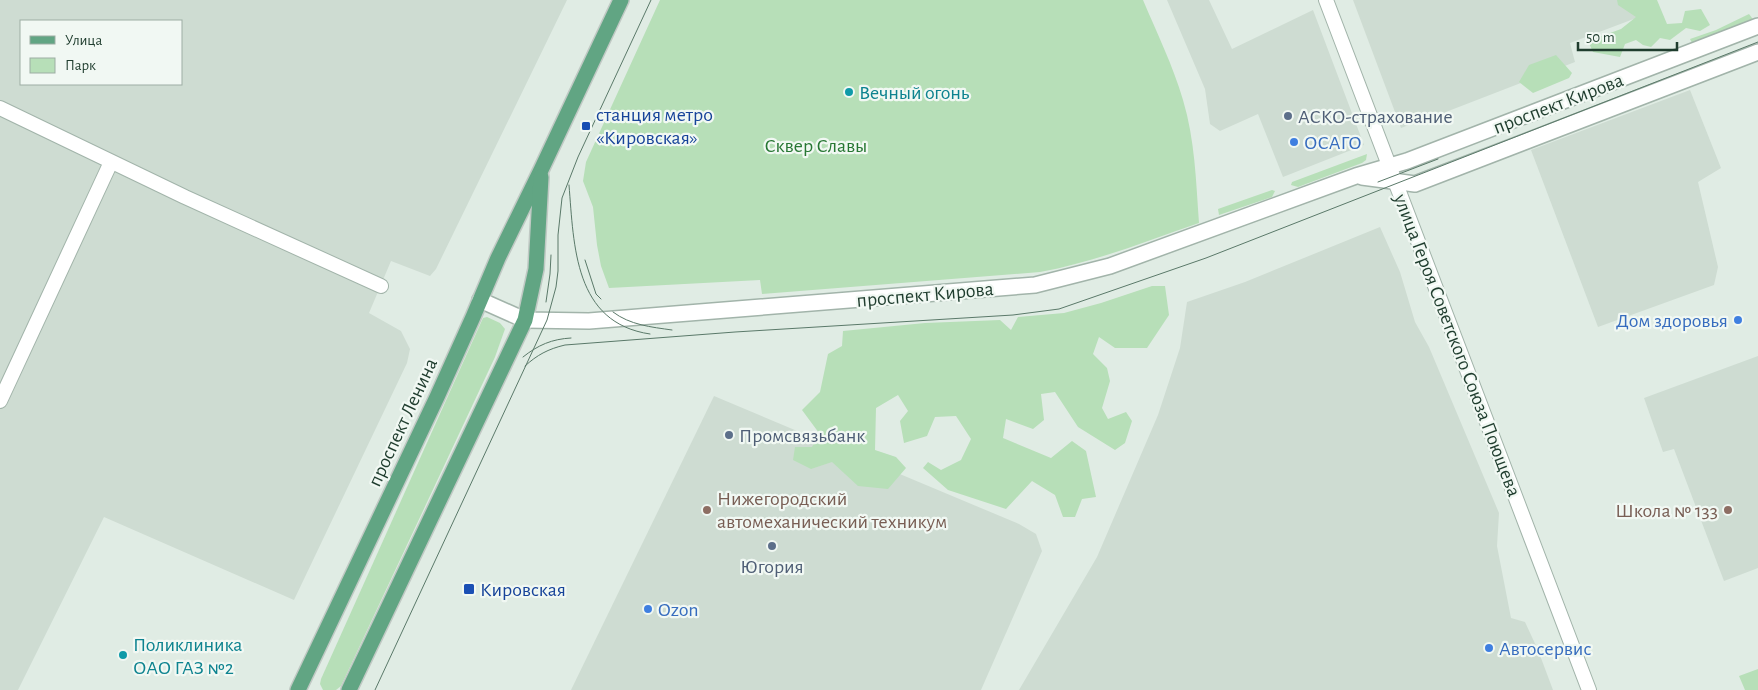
<svg xmlns="http://www.w3.org/2000/svg" width="1758" height="690" font-family="'Alegreya Sans',sans-serif">
<rect width="100%" height="100%" fill="#e0ece4"/>
<!-- built -->
<g fill="#cedcd2" fill-rule="evenodd">
<path d="M0 0H567L436 269 430 276 391 261 369 313 401 331 410 349 407 363 294 600 104 517 18 690H0ZM21 21H181V84H21Z"/>
<polygon points="1167,0 1209,0 1232,49 1313,10 1364,145 1283,177 1258,114 1220,131 1210,124 1205,89"/>
<polygon points="1353,0 1632,0 1639,17 1570,43 1575,62 1420,122 1419,121 1401,128"/>
<polygon points="1690,90 1721,168 1698,182 1718,267 1714,285 1598,327 1531,150"/>
<polygon points="1380,227 1400,272 1415,322 1429,347 1499,513 1497,546 1511,618 1525,622 1538,650 1553,690 1019,690 1097,557 1158,415 1180,348 1187,302 1245,282"/>
<polygon points="1758,356 1758,568 1724,581 1674,449 1663,452 1644,398"/>
<polygon points="714,396 1019,524 1036,534 1042,551 981,690 571,690"/>
</g>
<!-- green -->
<g fill="#b7dfb8">
<path d="M660 0H1143C1157 33 1173 66 1183 100 1195 140 1196 181 1199 223 1147 241 1095 262 1040 272L762 294 760 280 609 288 601 266 597 245 593 207 583 181 586 162Z"/>
<polygon points="1617,0 1657,0 1667,24 1682,23 1685,11 1701,9 1710,25 1700,31 1686,28 1670,40 1660,38 1651,47 1643,45 1636,40 1625,44 1620,57 1593,52 1588,41 1621,29 1636,17 1618,5"/>
<polygon points="1749,14 1755,22 1694,47 1690,39 1716,30"/>
<polygon points="1556,55 1572,73 1569,78 1533,93 1519,82 1529,65"/>
<polygon points="1367,154 1366,160 1362,163 1298,187 1291,185 1292,182"/>
<polygon points="1272,190 1275,191 1272,197 1219,215 1218,209"/>
<polygon points="1152,286 1165,286 1169,315 1147,348 1115,348 1099,337 1093,354 1107,368 1110,381 1102,408 1108,419 1126,412 1132,421 1125,443 1115,450 1078,427 1055,392 1041,394 1044,420 1033,429 1006,419 1003,438 1051,458 1072,441 1086,451 1096,497 1082,499 1075,517 1063,517 1055,495 1032,481 1006,509 948,490 923,468 928,462 941,470 961,460 971,439 956,416 935,417 927,436 904,443 900,421 908,411 898,395 876,408 875,450 896,457 906,468 888,489 858,486 832,462 811,469 793,460 795,447 812,447 819,433 802,410 820,392 828,354 842,346 843,331 925,323 1000,320 1011,330 1018,317 1064,313 1101,303"/>
<polygon points="487,317 500,323 505,329 495,357 341,686 336,690 323,690 320,684 321,679 483,318"/>
<polygon points="1758,669 1758,690 1745,690 1739,676"/>
</g>
<g fill="none" stroke-linecap="round" stroke-linejoin="round">
<!-- minor casing -->
<g stroke="#a2b4aa" stroke-width="16">
<g id="minor">
<polyline points="1326,0 1589,690"/>
<polyline points="0,108 185,197 381,286"/>
<polyline points="0,401 111,162"/>
</g>
</g>
<!-- tertiary casing -->
<g stroke="#a2b4aa" stroke-width="18">
<g id="tertiary">
<polyline points="1362,177 1415,184 1758,52"/>
<polyline points="480,300 525,320 589,321 1035,285 1110,266 1356,176 1407,161 1758,26"/>
</g>
</g>
<!-- primary casing -->
<g stroke="#c0c9c4" stroke-width="18">
<g id="primary">
<polyline points="298,690 437,397 473,317 498,258 541,170 621,0"/>
<polyline points="349,690 525,320 536,269 541,177"/>
</g>
</g>
<!-- minor -->
<use href="#minor" stroke="#fff" stroke-width="14"/>
<!-- tertiary -->
<use href="#tertiary" stroke="#fff" stroke-width="15"/>
<!-- primary -->
<use href="#primary" stroke="#61a583" stroke-width="15"/>
<!-- tram -->
<g stroke="#5a7969" stroke-width="1">
<polyline points="1378,182 1438,159"/>
<path d="M569 185C574 246 574 323 650 334"/>
<polyline points="585,260 596,294 601,299"/>
<polyline points="546,302 550,274 551,255"/>
<path d="M613 312C630 325 651 327 672 330"/>
<path d="M523 357C538 345 552 339 571 338"/>
<path d="M525 366C537 355 548 349 565 345L735 332 1013 315 1059 309 1206 258 1758 42"/>
<polyline points="375,690 547,320 556,287 558,271 558,235 562,198 578,157 651,0"/>
</g>
</g>
<!-- markers -->
<g fill="#0f9aa8" stroke="#f1f8f3" stroke-width="2">
<circle cx="849" cy="92" r="5"/>
<circle cx="123" cy="655" r="5"/>
</g>
<g fill="#5c6f8a" stroke="#f1f8f3" stroke-width="2">
<circle cx="1288" cy="116" r="5"/>
<circle cx="729" cy="435" r="5"/>
<circle cx="772" cy="546" r="5"/>
</g>
<g fill="#1a4fb4" stroke="#f1f8f3" stroke-width="2">
<rect x="581" y="121" width="10" height="10" rx="2.5"/>
<rect x="463" y="583" width="12" height="12" rx="2.5"/>
</g>
<g fill="#3f7fe0" stroke="#f1f8f3" stroke-width="2">
<circle cx="1294" cy="142" r="5"/>
<circle cx="1738" cy="320" r="5"/>
<circle cx="648" cy="609" r="5"/>
<circle cx="1489" cy="648" r="5"/>
</g>
<g fill="#8d6e63" stroke="#f1f8f3" stroke-width="2">
<circle cx="707" cy="510" r="5"/>
<circle cx="1728" cy="510" r="5"/>
</g>
<g text-anchor="middle" stroke-width="4.5" stroke-linejoin="round" paint-order="stroke">
<!-- culture labels -->
<g font-size="20" fill="#0d838f" stroke="#f1f8f3" text-anchor="start">
<text x="859" y="99">Вечный огонь</text>
<text x="133" y="651">Поликлиника<tspan x="133" dy="23">ОАО ГАЗ №2</tspan></text>
</g>
<!-- street labels -->
<g font-size="20" fill="#1f3d2e" stroke="#f1f8f3">
<text transform="translate(1558 103) rotate(-21)" y="7">проспект Кирова</text>
<text transform="translate(925 294) rotate(-5)" y="7">проспект Кирова</text>
<text transform="translate(1458 345) rotate(69)" y="7">улица Героя Советского Союза Поющева</text>
<text transform="translate(402 422) rotate(-65)" y="7">проспект Ленина</text>
</g>
<!-- transit labels -->
<g font-size="20" fill="#164399" stroke="#f1f8f3" text-anchor="start">
<text x="596" y="121">станция метро<tspan x="596" dy="23">«Кировская»</tspan></text>
<text x="480" y="596">Кировская</text>
</g>
<!-- service labels -->
<g font-size="20" fill="#4e5e75" stroke="#f1f8f3" text-anchor="start">
<text x="1298" y="123">АСКО-страхование</text>
<text x="739" y="442">Промсвязьбанк</text>
<text x="772" y="573" text-anchor="middle">Югория</text>
</g>
<!-- shop labels -->
<g font-size="20" fill="#366cbe" stroke="#f1f8f3" text-anchor="start">
<text x="1304" y="149">ОСАГО</text>
<text x="1728" y="327" text-anchor="end">Дом здоровья</text>
<text x="658" y="616">Ozon</text>
<text x="1499" y="655">Автосервис</text>
</g>
<!-- park labels -->
<g font-size="20" fill="#277733" stroke="#f1f8f3">
<text x="816" y="152">Сквер Славы</text>
</g>
<!-- education labels -->
<g font-size="20" fill="#785e54" stroke="#f1f8f3" text-anchor="start">
<text x="717" y="505">Нижегородский<tspan x="717" dy="23">автомеханический техникум</tspan></text>
<text x="1718" y="517" text-anchor="end">Школа № 133</text>
</g>
</g>
<!-- legend -->
<rect x="20" y="20" width="162" height="65" fill="#f1f8f3" stroke="#9dada4"/>
<rect x="30" y="36" width="25" height="8" fill="#61a583" stroke="#9dada4"/>
<text x="65" y="45" font-size="15" fill="#1f3d2e">Улица</text>
<rect x="30" y="58" width="25" height="15" fill="#b7dfb8" stroke="#9dada4"/>
<text x="65" y="70" font-size="15" fill="#1f3d2e">Парк</text>
<!-- scale -->
<path d="M1578 42v8h99v-8" fill="none" stroke="#1f3d2e" stroke-width="2.5"/>
<text x="1586" y="42" font-size="15" fill="#1f3d2e" stroke="#f1f8f3" stroke-width="4" paint-order="stroke">50 m</text>
</svg>
